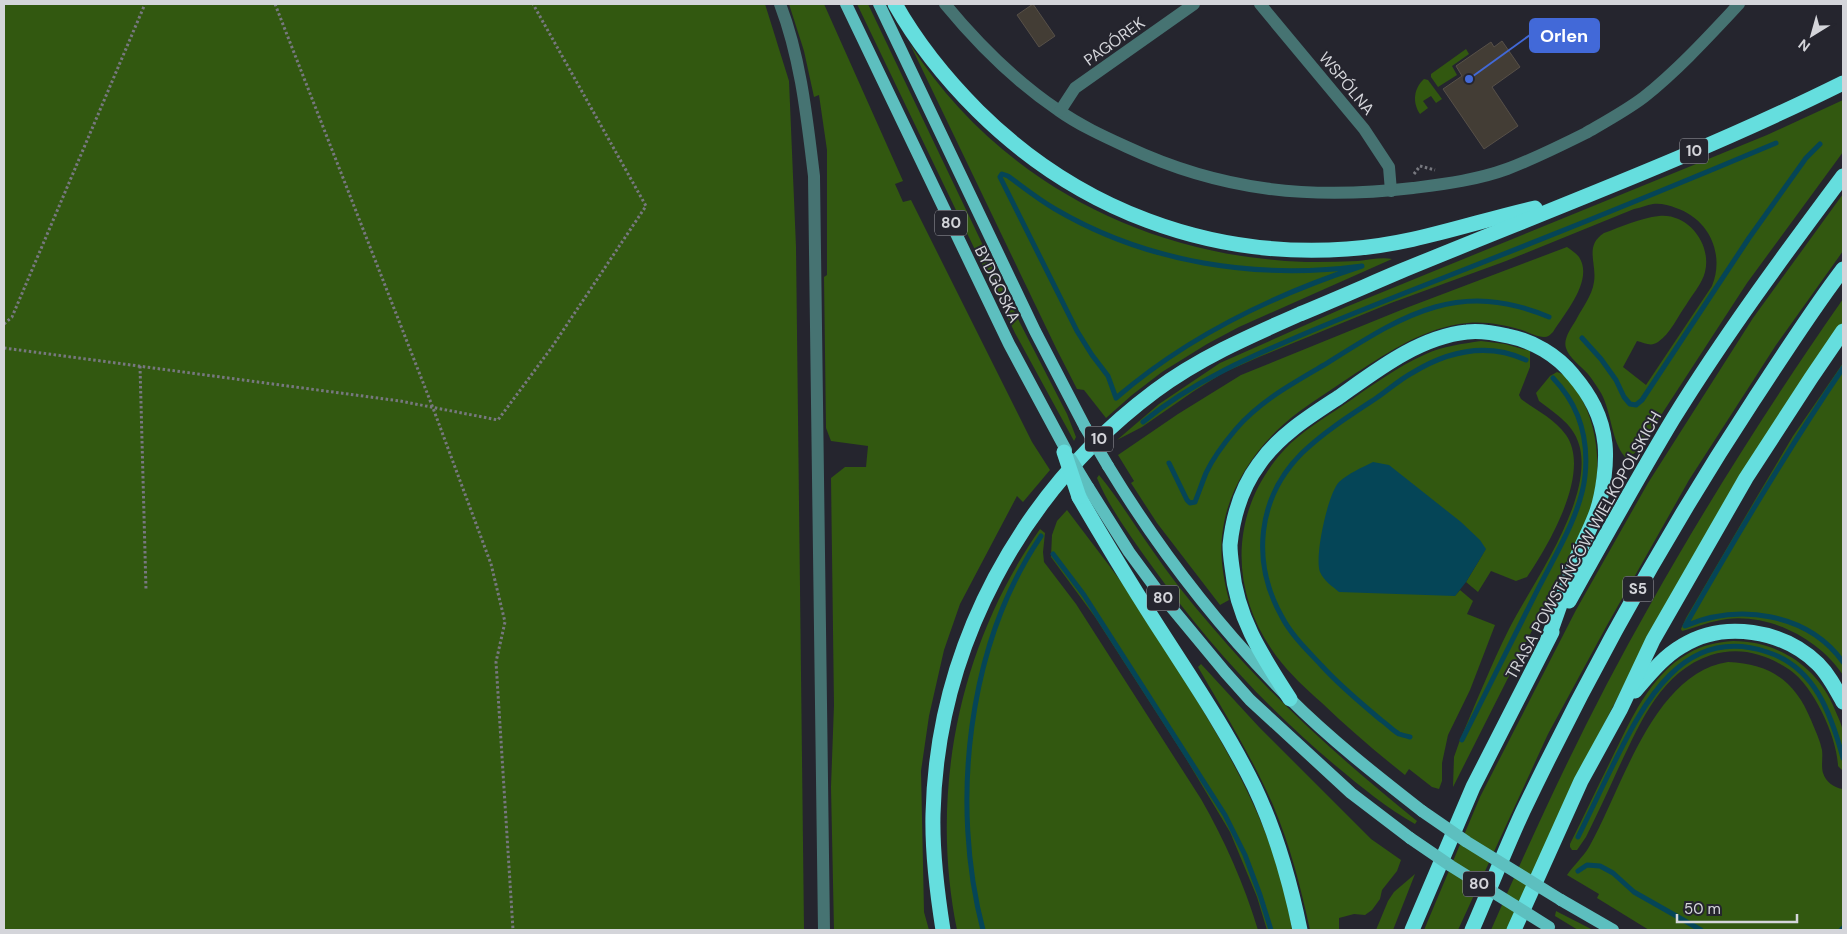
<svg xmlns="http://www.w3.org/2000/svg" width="1847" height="934" font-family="'DM Sans',sans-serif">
<rect width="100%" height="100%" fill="#25252e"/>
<!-- green -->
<g fill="#325810">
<polygon points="4,4 765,4 789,81 796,247 804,930 4,930"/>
<polygon points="789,4 824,4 903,181 895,184 903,202 911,200 1032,442 1050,470 1023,502 1017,496 960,604 944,650 929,716 921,771 924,912 929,930 834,930 831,787 834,705 831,478 845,467 866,467 868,446 831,441 826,428 824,277 827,275 827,150 819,95 814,97 804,51"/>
<polygon points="857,4 868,4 1020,323 1067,414 1076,437 1074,441 1015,333"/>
<path d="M910 44C990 170 1126 247 1275 260 1302 263 1330 262 1358 261 1368 260 1382 257 1392 259L1239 327 1207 344 1162 372 1132 395 1106 418 1084 390 1077 389 1057 350Z"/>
<polygon points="1466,49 1469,54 1452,66 1457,75 1438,87 1431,77 1431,74"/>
<path d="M1424 79 1428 80 1442 99 1436 103 1431 96 1423 101 1428 108 1420 114C1412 102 1414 88 1424 79Z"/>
<path d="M1843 100V152L1747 283 1639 449 1630 457H1625C1611 441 1612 413 1601 393 1597 387 1593 380 1588 374 1581 366 1569 358 1566 348 1563 339 1571 328 1576 320 1582 308 1592 296 1594 282 1597 263 1584 246 1604 233 1621 227 1640 218 1659 216 1688 213 1712 244 1705 272 1702 284 1692 295 1686 305 1678 316 1670 334 1658 342 1651 347 1645 343 1637 341L1623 367 1646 385 1712 286C1725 254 1709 219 1676 208 1669 205 1660 203 1653 204 1647 205 1640 208 1634 209L1506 261 1391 303 1259 357 1223 373 1194 391 1142 427 1117 440 1159 404 1220 363 1346 307 1767 135Z"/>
<polygon points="1843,194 1843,251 1776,345 1689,480 1606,627 1548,734 1458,930 1424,930 1480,797 1576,610 1648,483 1753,318"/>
<path d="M1567 247C1571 250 1576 253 1579 257 1594 280 1565 313 1553 332 1550 335 1548 337 1544 337 1537 337 1528 332 1522 330 1502 324 1480 320 1459 324 1418 331 1384 355 1350 377 1334 388 1316 399 1300 411 1262 439 1230 481 1223 529 1219 553 1223 577 1229 600L1220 605 1157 523 1131 483 1134 481 1118 455 1178 414 1241 375 1406 308Z"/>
<path d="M1843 299V324L1626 681 1588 755 1508 930H1491C1539 820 1590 710 1650 605 1709 500 1774 398 1843 299Z"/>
<path d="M1481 341 1505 344 1530 351V367L1519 395 1521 399C1536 410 1555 419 1566 435 1592 472 1548 546 1527 577L1516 581 1491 571 1478 592 1466 582 1486 549 1455 596 1460 590 1473 601 1467 614 1495 625 1470 690 1448 735 1442 763V781L1439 789 1432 787 1409 769 1405 775C1376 752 1348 728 1322 703 1306 689 1290 674 1277 657 1228 592 1229 509 1285 449 1301 432 1323 419 1342 406 1369 388 1396 367 1426 354 1443 346 1462 344 1481 341Z"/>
<path d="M1843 363V675C1819 639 1771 614 1727 619 1711 621 1697 627 1682 631L1681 629 1686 618 1755 500 1793 436Z"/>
<path d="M1557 372C1567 374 1573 385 1578 393 1598 424 1602 468 1592 504 1586 525 1576 544 1566 563L1453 787 1454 757 1460 740C1476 703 1491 665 1509 629 1533 582 1592 502 1580 448 1575 425 1557 415 1539 401L1536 393 1550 376Z"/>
<path d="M1099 475C1118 498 1133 523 1150 547 1169 575 1190 602 1213 628 1274 700 1344 762 1417 821L1415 824C1387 808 1361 787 1336 766 1266 708 1204 639 1151 565 1131 537 1110 509 1097 478Z"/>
<path d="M1067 510C1085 534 1104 558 1122 583 1146 618 1169 655 1191 691 1236 764 1280 844 1292 930H1267L1257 897 1230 832 1185 757 1095 617 1051 557 1052 535 1057 521Z"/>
<path d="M1040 529 1045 533 1043 552 1044 562 1076 604 1201 799C1225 841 1244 884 1258 930H957C929 792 959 645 1040 529Z"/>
<path d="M1733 641C1778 641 1818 667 1835 710 1838 717 1842 725 1843 732 1845 744 1843 758 1843 771L1838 766C1837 737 1814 687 1790 670 1766 654 1740 646 1711 655 1660 672 1640 724 1618 769 1608 792 1597 814 1586 837L1577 850H1572L1570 847V844C1584 816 1597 788 1611 760 1630 722 1649 675 1689 653 1702 645 1718 642 1733 641Z"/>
<path d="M1728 662C1771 664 1795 681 1811 720 1815 730 1820 740 1822 750 1823 757 1821 766 1823 773 1826 782 1834 788 1843 789V930H1649L1597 898 1599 894 1567 875C1574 865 1583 857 1589 847 1622 789 1653 673 1728 662Z"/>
<path d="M1201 664 1259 727 1371 839 1401 860 1397 871 1382 890 1380 899 1372 910 1365 915 1354 914 1339 918V930H1310C1301 888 1290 845 1273 805 1252 757 1224 712 1198 667Z"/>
<polygon points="1415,874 1393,930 1376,930 1388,901 1394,892"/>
<polygon points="1556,911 1593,930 1578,930 1555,916"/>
</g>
<!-- water -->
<path fill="#054557" d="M1373 462 1389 465 1461 522 1480 540 1486 549 1466 582 1455 596 1339 592C1332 586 1324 581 1320 572 1314 557 1328 493 1339 482 1349 473 1361 468 1373 462Z"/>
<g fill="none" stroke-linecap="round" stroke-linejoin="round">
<!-- stream -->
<g stroke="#054557" stroke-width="5">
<path d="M1002 174 1008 176C1023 187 1038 199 1055 209 1147 263 1257 280 1362 266 1273 295 1188 336 1116 398L1108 376 1092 355 1077 331 1000 177Z"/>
<polyline points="1582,338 1601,359 1616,380 1624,397 1630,404 1636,405 1642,400 1749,238 1806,158 1820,144"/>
<path d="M1843 368C1786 452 1735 538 1685 626 1739 603 1808 613 1843 662"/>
<path d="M1143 422C1193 381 1252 356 1311 331 1356 312 1402 294 1448 276 1558 233 1667 189 1776 143"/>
<path d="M1169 463 1187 500 1190 503 1195 502C1199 492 1202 483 1206 473 1213 458 1225 442 1236 429 1260 401 1293 383 1324 365 1401 317 1456 278 1549 317"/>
<polyline points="1053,554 1084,595 1225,815 1245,855 1260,895 1271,930"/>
<path d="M1410 737C1406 736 1402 735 1399 734 1393 731 1387 724 1381 720 1361 703 1340 686 1322 666 1308 651 1292 636 1282 617 1251 562 1257 498 1302 453 1324 432 1349 416 1375 399 1387 391 1399 380 1412 373 1448 351 1487 342 1526 360"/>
<path d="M1462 740C1488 689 1513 638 1539 587 1556 554 1581 513 1585 476 1589 438 1580 406 1553 378"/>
<path d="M1578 837C1590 813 1601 789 1613 765 1643 704 1683 624 1767 652 1815 667 1831 714 1843 758"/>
<polyline points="1578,871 1587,865 1600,866 1613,873 1634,892 1701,930"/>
<path d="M983 930C950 804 967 645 1041 536"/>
<polyline points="1841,930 1843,928"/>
</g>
</g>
<!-- building -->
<g fill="#433d35" stroke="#575048">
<polygon points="1033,4 1055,36 1039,47 1017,15"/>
<polygon points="1502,41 1520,67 1492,87 1518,126 1484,149 1443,89 1462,76 1456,66 1491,42 1494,47"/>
</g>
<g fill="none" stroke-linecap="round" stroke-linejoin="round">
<!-- path -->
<g stroke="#77787f" stroke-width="3" stroke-dasharray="2.5 2.5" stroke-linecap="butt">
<polyline points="275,4 433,408 491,564 505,622 496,662 513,930"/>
<polyline points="1414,174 1420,166 1435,170"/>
<polyline points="4,324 12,317 145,4"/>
<polyline points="4,348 400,401 498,420 552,347 646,206 533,4"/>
<polyline points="140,366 146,590"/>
</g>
<!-- minor -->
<g stroke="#467372" stroke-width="12">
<path d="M780 4C801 59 807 119 814 176L824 930"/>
<path d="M945 4C978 44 1015 81 1058 110 1079 125 1103 136 1127 147 1221 191 1310 200 1413 188 1444 184 1477 180 1507 169 1534 159 1560 146 1586 133 1605 122 1627 110 1644 97 1679 69 1709 36 1739 4"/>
<polyline points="1260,4 1364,129 1389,167 1391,191"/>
<polyline points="1060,111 1075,88 1194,4"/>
</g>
<!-- major -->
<g stroke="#5dbfbf" stroke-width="12">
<polyline points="846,4 1009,344 1066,450"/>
<polyline points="879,4 1035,331 1085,427"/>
<path d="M1108 466C1159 550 1219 628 1289 698 1330 739 1376 775 1422 811"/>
<polyline points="1088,487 1129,552 1157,590 1225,672 1250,700 1351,793 1410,838"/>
<polyline points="1561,900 1613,930"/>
</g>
<!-- highway -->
<g stroke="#65dede" stroke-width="15">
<path d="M895 4C917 43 946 79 978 111 1077 209 1208 259 1347 249 1412 245 1473 222 1535 208"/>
<path d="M1079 497C1107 545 1136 593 1166 639 1197 687 1229 735 1254 786 1276 832 1290 881 1300 930"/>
<path d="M1569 601C1603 540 1637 479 1673 419 1725 335 1784 255 1843 176"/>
<path d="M1635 691C1649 675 1663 657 1682 646 1724 620 1783 630 1818 664 1829 675 1836 689 1843 702"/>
<path d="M1290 699C1263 657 1237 619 1232 567 1231 560 1230 552 1230 545 1233 516 1242 487 1259 464 1279 435 1310 416 1339 397 1377 370 1419 337 1467 332 1481 330 1495 333 1508 336 1533 341 1557 355 1573 375 1590 395 1602 416 1605 444 1607 463 1603 493 1597 511 1591 528 1582 544 1575 562 1566 587 1557 613 1548 639"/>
<path d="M943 930C937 892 932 853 933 814 937 647 1021 491 1155 391 1199 358 1250 336 1300 314 1334 300 1368 285 1401 271 1549 210 1700 154 1843 83"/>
<polyline points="1412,930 1473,787 1552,632"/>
<path d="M1472 930C1489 891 1505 850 1523 811 1591 669 1667 532 1753 401 1782 357 1811 311 1843 269"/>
<polyline points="1514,930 1581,781 1620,710 1653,640 1746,478 1811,378 1843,331"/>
</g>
<!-- major-bridge -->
<g stroke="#5dbfbf" stroke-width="12">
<polyline points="1085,427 1108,466"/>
<polyline points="1071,459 1088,487"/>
<polyline points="1422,811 1467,842 1561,900"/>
<polyline points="1410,838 1451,866 1549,927"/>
</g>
<!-- highway-bridge -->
<polyline stroke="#65dede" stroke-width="15" points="1064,452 1079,497"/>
</g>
<g text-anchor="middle" stroke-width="4" stroke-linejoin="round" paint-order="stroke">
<!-- shield labels -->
<g fill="#25252e" stroke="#a0a0a6" stroke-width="1">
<rect x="1680" y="138.5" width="28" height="25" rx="4"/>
<rect x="935" y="210.5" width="32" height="25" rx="4"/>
<rect x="1085" y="426.5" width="28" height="25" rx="4"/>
<rect x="1623" y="576.5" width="30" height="25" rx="4"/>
<rect x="1147" y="585.5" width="32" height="25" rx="4"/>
<rect x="1463" y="871.5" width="32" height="25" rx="4"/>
</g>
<g font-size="15" font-weight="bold" fill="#d4d5da">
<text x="1694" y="156">10</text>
<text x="951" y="228">80</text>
<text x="1099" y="444">10</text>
<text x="1638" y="594">S5</text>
<text x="1163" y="603">80</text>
<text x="1479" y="889">80</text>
</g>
<!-- street labels -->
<g font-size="16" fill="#d4d5da" stroke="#25252e">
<text transform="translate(1114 41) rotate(-36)" y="6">PAGÓREK</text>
<text transform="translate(1347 83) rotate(50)" y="6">WSPÓLNA</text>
<text transform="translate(998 284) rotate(64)" y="6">BYDGOSKA</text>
<text transform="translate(1583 545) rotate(-61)" y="6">TRASA POWSTAŃCÓW WIELKOPOLSKICH</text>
</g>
</g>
<!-- callouts -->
<path fill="none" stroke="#4269d8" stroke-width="2" d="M1469 79L1530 35"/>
<circle fill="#4269d8" stroke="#25252e" stroke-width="2" cx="1469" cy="79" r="5"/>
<rect fill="#4269d8" stroke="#4269d8" stroke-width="2" x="1530" y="19" width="69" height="33" rx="5"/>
<g font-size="18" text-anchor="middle" font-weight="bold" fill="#fff">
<text x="1564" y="42">Orlen</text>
</g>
<!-- border -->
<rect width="1847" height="934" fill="none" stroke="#d4d5da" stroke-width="10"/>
<!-- north arrow -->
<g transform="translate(1812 35) rotate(217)" stroke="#25252e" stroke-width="4" paint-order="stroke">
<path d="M0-4L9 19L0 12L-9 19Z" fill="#d4d5da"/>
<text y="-8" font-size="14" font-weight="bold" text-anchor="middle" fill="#d4d5da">N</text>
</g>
<!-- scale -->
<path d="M1677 914v8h120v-8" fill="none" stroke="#d4d5da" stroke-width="2.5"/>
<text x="1684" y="914" font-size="15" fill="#d4d5da" stroke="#25252e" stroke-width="4" paint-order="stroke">50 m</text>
</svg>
